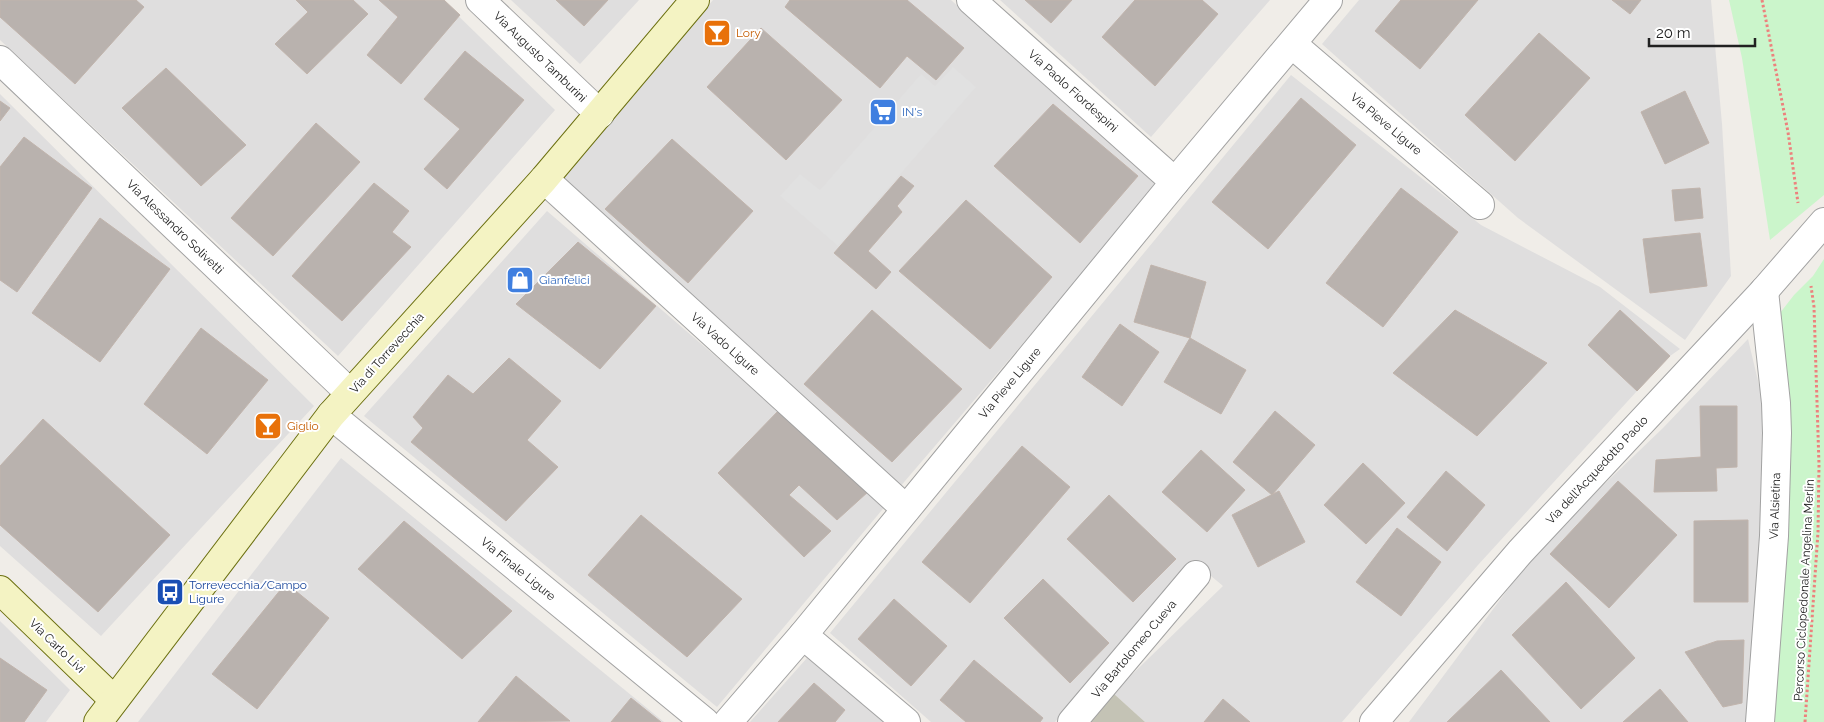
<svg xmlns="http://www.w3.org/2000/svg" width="1824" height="722" font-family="Raleway,sans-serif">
<rect width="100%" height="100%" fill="#f0ede8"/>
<!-- residential -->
<g fill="#dfdede">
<polygon points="0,0 442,0 555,110 338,356 0,40"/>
<polygon points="511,0 639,0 580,64"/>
<polygon points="713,0 951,0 1006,50 1162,181 899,488 562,178"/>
<polygon points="1000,0 1270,0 1151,137"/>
<polygon points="1359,0 1711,0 1722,124 1731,276 1685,340 1518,218 1322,44"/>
<polygon points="1291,75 1481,225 1600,287 1680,349 1670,356 1637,391 1478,565 1342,722 1145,722 1113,693 1223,586 1192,560 1055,722 931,722 830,633"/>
<polygon points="0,94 314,406 101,636 0,546"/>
<polygon points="547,211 887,504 717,707 364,416"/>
<polygon points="1748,339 1765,410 1755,628 1747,722 1409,722 1541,545 1663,428"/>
<polygon points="341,458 664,722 138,722"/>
<polygon points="0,621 70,690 46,722 0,722"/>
<polygon points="807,658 886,722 750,722"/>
</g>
<!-- construction -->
<polygon fill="#c4c3b5" points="1113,693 1145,722 1089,722"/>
<!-- park -->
<g fill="#cbf5cb">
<polygon points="1729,0 1824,0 1824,195 1770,240 1742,58"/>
<polygon points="1824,259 1824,722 1771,722 1780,313 1794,295 1813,276"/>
</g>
<!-- parking -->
<polygon fill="#e1e1e1" points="953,67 976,87 838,246 780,196 800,174 820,190 921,74 935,86"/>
<!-- building -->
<g fill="#b9b2ae" stroke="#c1b4ac">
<polygon points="0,0 136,0 144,7 75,84 0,17"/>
<polygon points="296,0 353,0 368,14 307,74 275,44 308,12"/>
<polygon points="379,0 444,0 460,15 401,84 367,55 398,17"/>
<polygon points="556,0 608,0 584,26"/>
<polygon points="790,0 907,0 964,48 936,80 907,56 880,88 785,7"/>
<polygon points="1025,0 1072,0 1051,23"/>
<polygon points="1135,0 1202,0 1218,14 1155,86 1102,37"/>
<polygon points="1401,0 1478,0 1420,69 1375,31"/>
<polygon points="1612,0 1641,0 1630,14"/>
<polygon points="761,28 842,100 786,160 707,87"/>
<polygon points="1539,33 1590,78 1515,161 1465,115"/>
<polygon points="465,51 524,100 447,189 424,169 460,129 424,99"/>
<polygon points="166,68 246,145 201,186 122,108"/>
<polygon points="1685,91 1709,143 1665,164 1641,112"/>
<polygon points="1301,98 1356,145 1268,249 1212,202"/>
<polygon points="0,101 10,108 0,121"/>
<polygon points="1053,104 1138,176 1080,243 994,166"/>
<polygon points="316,123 360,162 273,256 231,218"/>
<polygon points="24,137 92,188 17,292 0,280 0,167"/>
<polygon points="672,139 753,211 688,283 605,209"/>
<polygon points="901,176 914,186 897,206 902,212 868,251 891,272 876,289 834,253"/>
<polygon points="374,183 409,211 392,232 411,247 342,321 292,276"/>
<polygon points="1401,188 1458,232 1383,327 1326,283"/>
<polygon points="1700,188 1703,218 1675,221 1672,190"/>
<polygon points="966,200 1052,277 990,349 899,271"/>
<polygon points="100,218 170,269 100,362 32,313"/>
<polygon points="1700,233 1707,286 1650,293 1643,239"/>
<polygon points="578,242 656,306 600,369 516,304"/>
<polygon points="1151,265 1206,282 1190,338 1134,322"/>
<polygon points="872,310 962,389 892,462 804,384"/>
<polygon points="1455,310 1547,363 1477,436 1393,373"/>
<polygon points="1620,310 1670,356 1637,391 1588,345"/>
<polygon points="1120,324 1159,352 1122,406 1082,377"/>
<polygon points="201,328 268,380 207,454 144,404"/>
<polygon points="1190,338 1246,370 1221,414 1164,382"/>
<polygon points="509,358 561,401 527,440 558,467 506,521 411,442 423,428 413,417 448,375 473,394"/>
<polygon points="1700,406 1737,406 1737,467 1716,468 1717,491 1654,492 1656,460 1701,457"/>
<polygon points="781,408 869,491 837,520 799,485 789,495 831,531 804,557 718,473"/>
<polygon points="1275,411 1315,445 1272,495 1233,462"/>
<polygon points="43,419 170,535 98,612 0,525 0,466"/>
<polygon points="1022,446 1070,487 970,603 922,562"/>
<polygon points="1201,450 1245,490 1207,532 1162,492"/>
<polygon points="1363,463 1405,503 1366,544 1324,505"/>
<polygon points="1446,471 1485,505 1447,551 1407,517"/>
<polygon points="1618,481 1677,535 1609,608 1550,554"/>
<polygon points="1279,491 1305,542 1258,567 1232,515"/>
<polygon points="1109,495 1176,559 1133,602 1067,539"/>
<polygon points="641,515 742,599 687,657 588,575"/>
<polygon points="1748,520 1748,602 1694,602 1694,521"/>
<polygon points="404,521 512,611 462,659 358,569"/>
<polygon points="1397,528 1441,562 1401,616 1356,582"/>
<polygon points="1043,579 1109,643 1070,683 1004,618"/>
<polygon points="1566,582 1635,658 1581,709 1512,635"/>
<polygon points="286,583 329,618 257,709 212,674"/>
<polygon points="894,599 947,646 911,686 858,639"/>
<polygon points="1744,640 1742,703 1723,707 1685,652 1717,641"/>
<polygon points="0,658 47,690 24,722 0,722"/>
<polygon points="974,660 1043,718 1040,722 966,722 940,700"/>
<polygon points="1501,670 1550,722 1447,722"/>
<polygon points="516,676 570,721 478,722"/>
<polygon points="814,683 845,710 835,722 778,722"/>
<polygon points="1660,689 1688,722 1623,722"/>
<polygon points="631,698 661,722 611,722"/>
<polygon points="1223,699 1250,722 1204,722"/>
</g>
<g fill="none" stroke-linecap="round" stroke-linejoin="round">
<!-- street casing -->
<g stroke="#a2a2a2" stroke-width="30">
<g id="street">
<polyline points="480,0 600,114"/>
<polyline points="971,0 1175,182"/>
<polyline points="1292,44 1480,205"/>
<polyline points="0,60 350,393"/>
<polyline points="544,179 906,509"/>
<polyline points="331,415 705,722"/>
<polyline points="803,635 906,722"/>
<polyline points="728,722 803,635 1175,182 1328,0"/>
<polyline points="1072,722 1196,575"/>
<polyline points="1374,722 1520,552 1764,291 1824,222"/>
<polyline points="1760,722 1774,536 1777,433 1776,403 1764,291"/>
</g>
</g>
<!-- secondary casing -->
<g stroke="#6c7010" stroke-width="30">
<g id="secondary">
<polyline points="0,590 114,700"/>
<polyline points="98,722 331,415 544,179 695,0"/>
</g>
</g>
<!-- path -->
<g stroke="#ed817d" stroke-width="3" stroke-dasharray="2.5 2.5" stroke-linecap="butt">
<polyline points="1762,0 1788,132 1798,203"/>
<polyline points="1805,722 1818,532 1819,465 1814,307 1811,286"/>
</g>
<!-- street -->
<use href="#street" stroke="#fff" stroke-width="28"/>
<!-- secondary -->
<use href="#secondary" stroke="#f4f3c3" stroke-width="28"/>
</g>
<!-- icons -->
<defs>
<g id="bar-square" transform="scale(1.4375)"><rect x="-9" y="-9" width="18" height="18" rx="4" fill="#e8710a" stroke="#fff"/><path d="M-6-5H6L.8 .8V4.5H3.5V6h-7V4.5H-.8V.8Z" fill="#fff"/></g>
<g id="supermarket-square" transform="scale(1.4375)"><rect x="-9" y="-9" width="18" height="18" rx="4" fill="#3f7fe0" stroke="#fff"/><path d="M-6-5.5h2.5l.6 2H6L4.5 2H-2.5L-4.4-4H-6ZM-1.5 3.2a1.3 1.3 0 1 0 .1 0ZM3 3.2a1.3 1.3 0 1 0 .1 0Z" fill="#fff"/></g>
<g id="shop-square" transform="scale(1.4375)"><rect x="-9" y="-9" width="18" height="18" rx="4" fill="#3f7fe0" stroke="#fff"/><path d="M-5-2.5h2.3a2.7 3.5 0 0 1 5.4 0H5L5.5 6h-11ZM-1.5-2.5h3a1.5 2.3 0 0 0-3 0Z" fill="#fff"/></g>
<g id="bus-square" transform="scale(1.4375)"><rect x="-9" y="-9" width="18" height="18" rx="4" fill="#1a4fb4" stroke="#fff"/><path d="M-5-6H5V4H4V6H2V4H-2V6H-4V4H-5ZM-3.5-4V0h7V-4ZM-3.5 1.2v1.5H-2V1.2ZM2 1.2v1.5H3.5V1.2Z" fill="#fff"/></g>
</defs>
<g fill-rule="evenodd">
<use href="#bar-square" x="717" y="33"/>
<use href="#supermarket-square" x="883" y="112"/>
<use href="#shop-square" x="520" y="280"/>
<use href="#bar-square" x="268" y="426"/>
<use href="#bus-square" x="170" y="592"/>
</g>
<g text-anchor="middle" stroke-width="4" stroke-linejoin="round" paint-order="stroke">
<!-- food labels -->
<g font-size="12" fill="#c56008" stroke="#fff" text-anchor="start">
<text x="736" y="37">Lory</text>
<text x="287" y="430">Giglio</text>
</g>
<!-- street labels -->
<g font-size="12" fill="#212121" stroke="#fff">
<text transform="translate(540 57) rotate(44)" y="4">Via Augusto Tamburini</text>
<text transform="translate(1073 91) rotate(42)" y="4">Via Paolo Fiordespini</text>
<text transform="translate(1386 124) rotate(40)" y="4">Via Pieve Ligure</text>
<text transform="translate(175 227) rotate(44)" y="4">Via Alessandro Solivetti</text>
<text transform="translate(725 344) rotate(42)" y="4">Via Vado Ligure</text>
<text transform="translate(387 353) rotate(-48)" y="4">Via di Torrevecchia</text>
<text transform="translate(1010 383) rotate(-50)" y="4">Via Pieve Ligure</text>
<text transform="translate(1597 470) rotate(-47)" y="4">Via dell'Acquedotto Paolo</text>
<text transform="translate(1775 506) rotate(-88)" y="4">Via Alsietina</text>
<text transform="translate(518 569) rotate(39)" y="4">Via Finale Ligure</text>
<text transform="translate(1804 590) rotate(-87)" y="4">Percorso Ciclopedonale Angelina Merlin</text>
<text transform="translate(57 646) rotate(44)" y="4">Via Carlo Livi</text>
<text transform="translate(1134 649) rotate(-50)" y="4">Via Bartolomeo Cueva</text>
</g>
<!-- shop labels -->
<g font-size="12" fill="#366cbe" stroke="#fff" text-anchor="start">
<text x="902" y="116">IN's</text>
<text x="539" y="284">Gianfelici</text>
</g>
<!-- transit labels -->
<g font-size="12" fill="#164399" stroke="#fff" text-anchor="start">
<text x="189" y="589">Torrevecchia/Campo<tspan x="189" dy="14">Ligure</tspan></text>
</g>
</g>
<!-- scale -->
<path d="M1649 38v8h106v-8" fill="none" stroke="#212121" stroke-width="2.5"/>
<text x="1656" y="38" font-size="15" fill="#212121" stroke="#ffffff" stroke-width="4" paint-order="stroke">20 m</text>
</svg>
